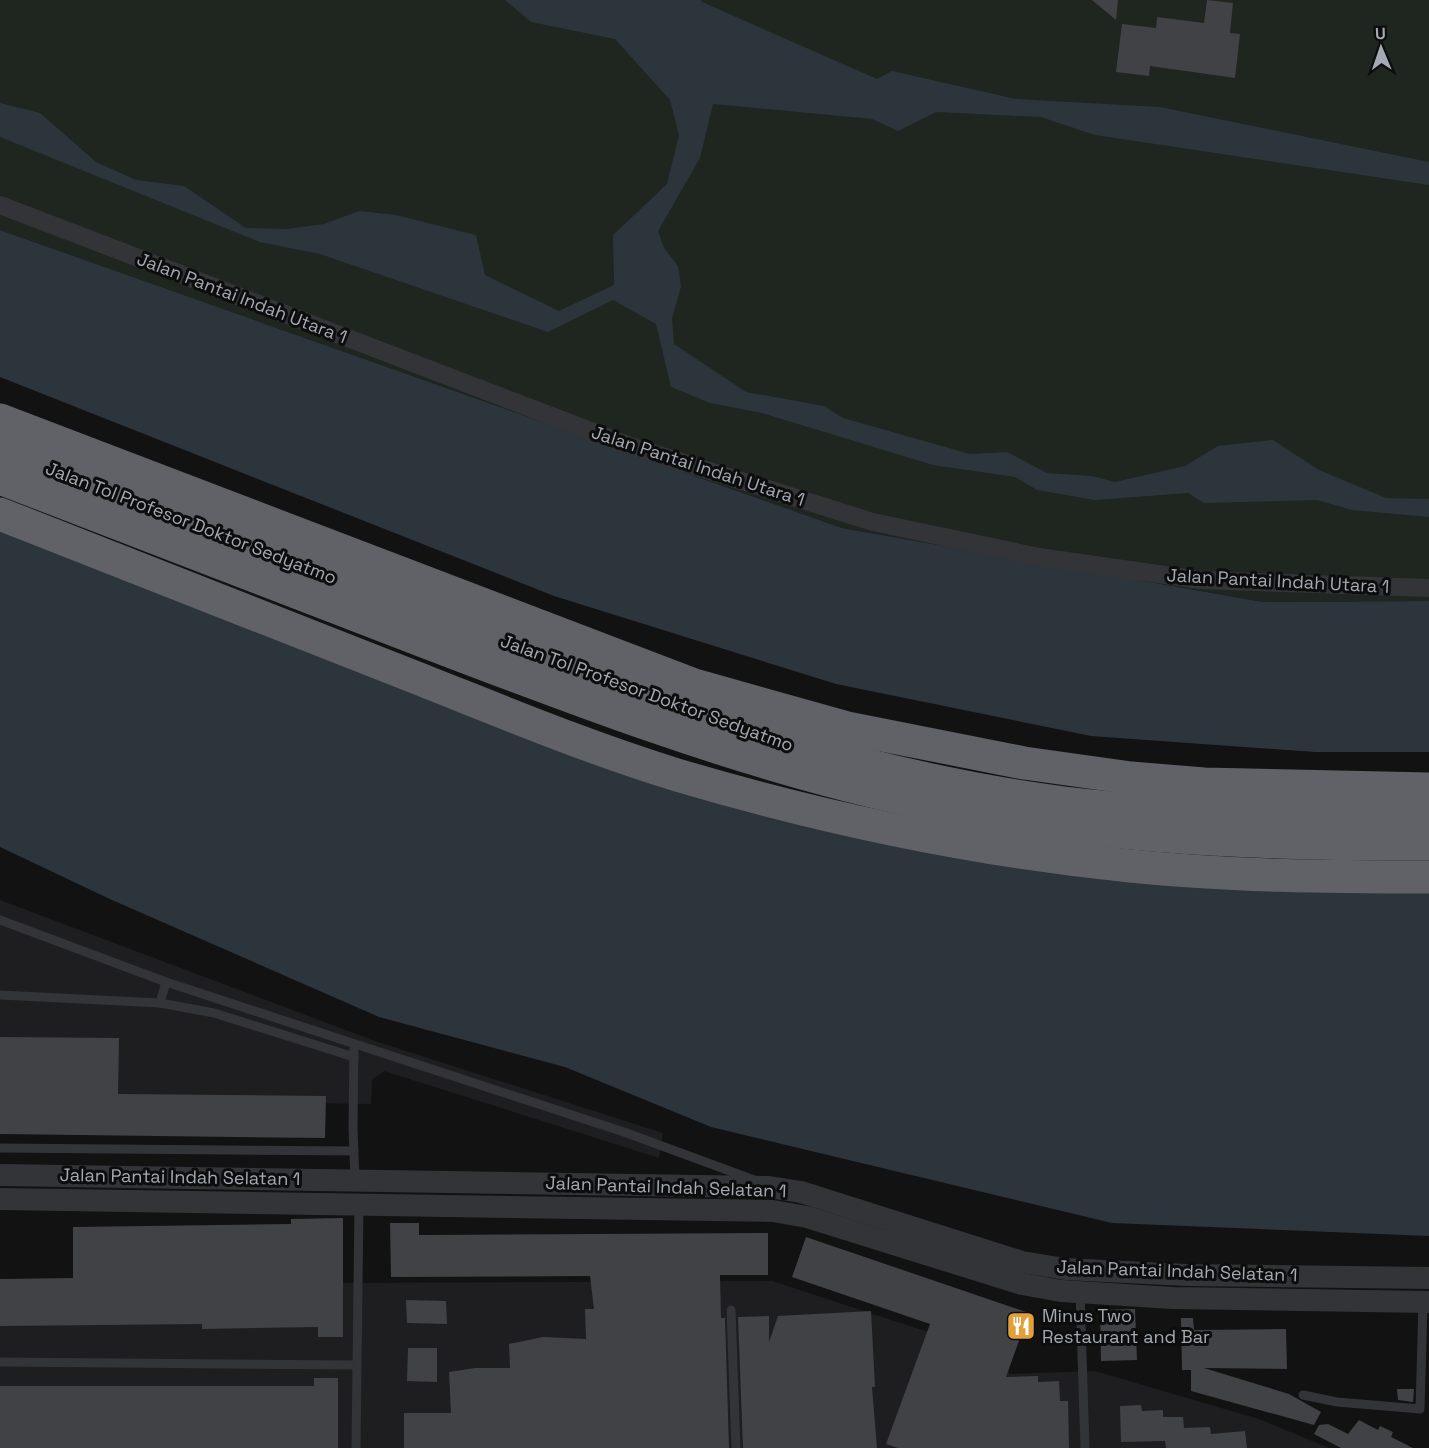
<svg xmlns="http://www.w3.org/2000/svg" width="1429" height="1448" font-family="'Space Grotesk',sans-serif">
<rect width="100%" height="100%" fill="#121213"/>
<!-- built -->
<g fill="#1e1e20">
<polygon points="0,900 375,1041 663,1133 659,1158 384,1071 372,1080 371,1104 0,1099"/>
<polygon points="772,1281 1008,1358 1009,1374 1095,1371 1259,1419 1329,1448 0,1448 0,1297 340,1283"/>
</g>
<!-- green -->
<polygon fill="#1e261f" points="0,0 1429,0 1429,601 1263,602 842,528 0,230"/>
<!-- water -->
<g fill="#2c353b">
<polygon points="505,0 701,0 702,2 877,79 892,71 1016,99 1160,107 1429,162 1429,185 1095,135 1041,117 936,112 898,131 872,119 713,104 700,158 658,231 664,248 678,266 681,287 672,318 674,344 746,392 824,406 843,418 970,454 1007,452 1047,473 1092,476 1115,482 1185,466 1218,446 1273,440 1319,470 1386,498 1429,499 1429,517 1352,510 1317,500 1204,503 1188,493 1095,500 1037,490 1015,477 933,465 762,413 710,403 671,387 656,324 613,300 548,332 320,254 260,242 0,137 0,103 40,113 96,162 136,180 184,186 246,228 287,229 324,224 359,211 396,215 476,235 485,275 559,311 614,285 613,235 667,184 679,135 670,100 615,39 531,22"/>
<polygon points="0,230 842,528 1263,602 1429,601 1429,752 1315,752 1091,736 836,684 554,596 0,377"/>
<polygon points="0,521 850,824 1429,882 1429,1236 1112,1223 711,1127 565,1067 379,1017 112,900 0,847"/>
</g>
<!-- building -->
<g fill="#414246">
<polygon points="1092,0 1118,0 1116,20"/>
<polygon points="1207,0 1233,3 1230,33 1240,34 1235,78 1150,66 1149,76 1116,72 1122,24 1156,28 1157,17 1204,23"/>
<polygon points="0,1037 119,1038 118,1094 326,1096 325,1138 0,1134"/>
<polygon points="343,1218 343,1337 318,1337 318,1327 202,1329 202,1324 0,1326 0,1279 73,1278 73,1227 291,1224 291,1219"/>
<polygon points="390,1223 419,1223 419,1235 768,1233 768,1275 720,1275 721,1318 725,1318 729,1448 404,1448 404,1413 451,1413 449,1372 475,1368 510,1368 509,1344 543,1337 586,1339 585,1309 594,1309 590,1276 391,1277"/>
<polygon points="806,1237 1029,1313 1006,1377 1038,1376 1038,1382 1059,1381 1060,1401 1068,1401 1069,1448 898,1448 886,1444 930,1324 792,1277"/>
<polygon points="406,1300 446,1301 447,1324 407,1323"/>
<polygon points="1135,1309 1137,1360 1101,1361 1100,1310"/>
<polygon points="871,1311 875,1387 872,1387 877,1448 743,1448 738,1317 769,1316 769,1342 778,1316"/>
<polygon points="1181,1318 1193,1318 1194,1330 1286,1329 1287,1369 1204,1368 1289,1394 1321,1412 1314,1425 1191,1391 1191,1370 1182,1370"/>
<polygon points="408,1348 437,1348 437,1382 407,1381"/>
<polygon points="314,1378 338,1378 338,1448 0,1448 0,1386 314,1386"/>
<polygon points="1397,1389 1414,1389 1413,1402 1398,1400"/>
<polygon points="1141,1405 1142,1411 1163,1410 1163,1417 1183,1417 1184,1428 1210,1427 1211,1434 1245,1431 1247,1448 1166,1448 1165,1441 1121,1442 1120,1406"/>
<polygon points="1359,1420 1378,1430 1380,1426 1393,1432 1391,1437 1413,1448 1341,1448 1314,1434 1319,1425 1328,1424 1348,1434"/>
</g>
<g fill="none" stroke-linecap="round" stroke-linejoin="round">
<!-- service -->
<g stroke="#333438" stroke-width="9">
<polyline points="0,920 166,982 624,1132 757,1181"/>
<polyline points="0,995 160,1003 166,982"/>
<polyline points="160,1003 214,1013 354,1057"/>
<polyline points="354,1044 353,1129 355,1180"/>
<polyline points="0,1148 354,1151"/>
<polyline points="1080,1292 1085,1448"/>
<polyline points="731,1310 736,1448"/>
<polyline points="0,1362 357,1365"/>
<polyline points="1303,1395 1337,1402 1420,1409 1423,1302"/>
<polyline points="356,1448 359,1205"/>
</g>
<!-- minor -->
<polyline stroke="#333438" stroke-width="18" points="0,205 630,446 873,522 1039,557 1200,580 1429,588"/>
<!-- tertiary -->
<g stroke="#333438" stroke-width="22">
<polyline points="0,1175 769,1187 801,1192 1022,1262 1065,1269 1186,1275 1429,1278"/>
<polyline points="0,1199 773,1211 807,1217 1022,1284 1061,1291 1173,1298 1429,1302"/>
</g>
<!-- motorway -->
<g stroke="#606268" stroke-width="33">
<polyline points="0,420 694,685 847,728 1024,763 1131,778 1204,784 1429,789"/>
<path d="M0 450 716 722C829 758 946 788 1065 803 1186 817 1308 819 1429 818"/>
<path d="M0 478C142 533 284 587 426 642 575 699 724 756 879 793 1060 836 1244 845 1429 844"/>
<path d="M0 514C139 568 278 623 417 678 503 712 589 748 677 775 822 818 979 851 1130 866 1229 876 1330 877 1429 877"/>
</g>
</g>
<!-- icons -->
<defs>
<g id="restaurant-square" transform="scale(1.5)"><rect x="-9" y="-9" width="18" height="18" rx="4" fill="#e2a03b" stroke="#0d0d0e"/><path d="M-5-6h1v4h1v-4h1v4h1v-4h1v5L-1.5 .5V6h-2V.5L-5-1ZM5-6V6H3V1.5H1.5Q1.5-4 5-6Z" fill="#fff"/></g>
</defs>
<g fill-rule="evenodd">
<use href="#restaurant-square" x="1021" y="1326"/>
</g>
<g text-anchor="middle" stroke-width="6" stroke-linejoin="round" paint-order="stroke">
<!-- street labels -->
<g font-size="18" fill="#a4aab3" stroke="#0d0d0e">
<text transform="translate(242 298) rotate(21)" y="6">Jalan Pantai Indah Utara 1</text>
<text transform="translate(698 466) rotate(18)" y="6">Jalan Pantai Indah Utara 1</text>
<text transform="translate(191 523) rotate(21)" y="6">Jalan Tol Profesor Doktor Sedyatmo</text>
<text transform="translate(1278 581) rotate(3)" y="6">Jalan Pantai Indah Utara 1</text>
<text transform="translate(647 693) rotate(20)" y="6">Jalan Tol Profesor Doktor Sedyatmo</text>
<text transform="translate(180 1177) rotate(1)" y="6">Jalan Pantai Indah Selatan 1</text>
<text transform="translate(666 1187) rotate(2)" y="6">Jalan Pantai Indah Selatan 1</text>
<text transform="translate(1177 1271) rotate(2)" y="6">Jalan Pantai Indah Selatan 1</text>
</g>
<!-- poi labels -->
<g font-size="18" fill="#a4aab3" stroke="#0d0d0e" text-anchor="start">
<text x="1042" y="1322">Minus Two<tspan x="1042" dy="21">Restaurant and Bar</tspan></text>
</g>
</g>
<!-- north arrow -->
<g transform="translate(1381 48) rotate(358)" stroke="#0d0d0e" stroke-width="4.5" paint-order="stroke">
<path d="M0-4.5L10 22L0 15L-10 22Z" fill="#a4aab3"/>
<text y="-9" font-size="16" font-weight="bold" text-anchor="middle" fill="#a4aab3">U</text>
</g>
</svg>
